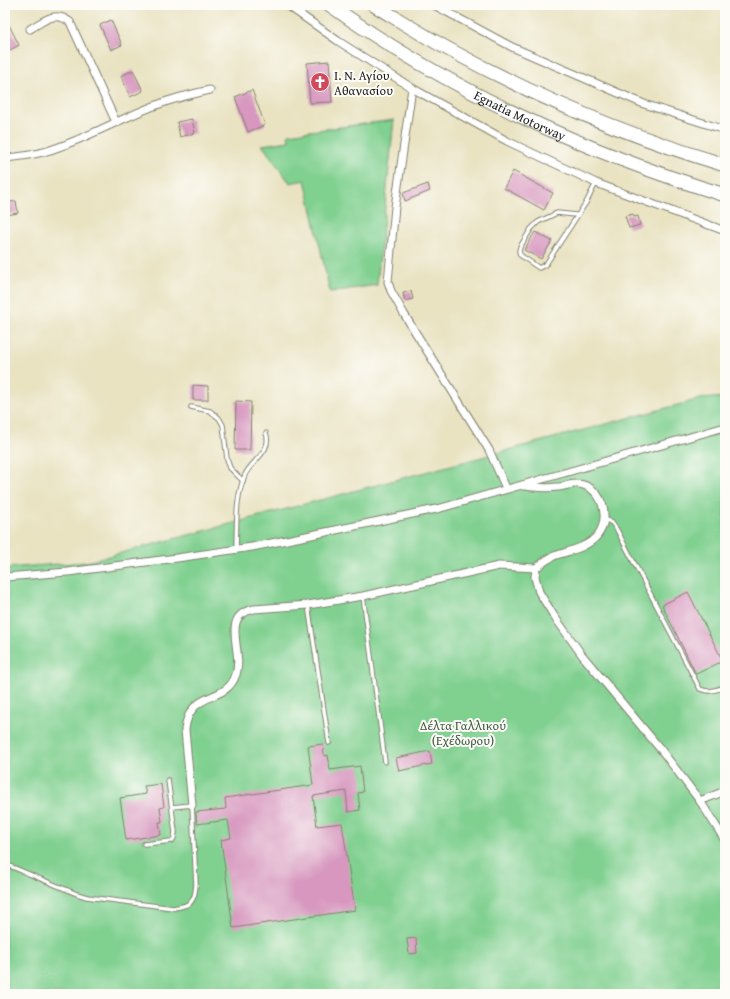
<svg xmlns="http://www.w3.org/2000/svg" width="730" height="999" font-family="'Gentium Book Plus',serif">
<rect width="100%" height="100%" fill="#fdfcf7"/>
<filter id="ink" filterUnits="userSpaceOnUse"><feTurbulence type="fractalNoise" baseFrequency=".025" numOctaves="2"/><feDisplacementMap in="SourceGraphic" scale="8" xChannelSelector="R" yChannelSelector="G"/><feConvolveMatrix kernelMatrix="1 2 1 2 8 2 1 2 1" color-interpolation-filters="sRGB"/></filter>
<filter id="wash" filterUnits="userSpaceOnUse"><feTurbulence type="fractalNoise" baseFrequency=".012" numOctaves="4" result="noise"/><feDisplacementMap in="SourceGraphic" scale="16" xChannelSelector="R" yChannelSelector="G"/><feGaussianBlur stdDeviation="0.9" result="paint"/><feColorMatrix in="noise" values="0 0 0 0 0 0 0 0 0 0 0 0 0 0 0 0 0 1.4 0 .05"/><feComposite in="paint" operator="in"/></filter>
<g filter="url(#wash)">
<rect width="100%" height="100%" fill="#e9e3c2"/>
<!-- green -->
<g fill="#80d090" stroke="#4e7656">
<polygon points="394,120 377,285 330,292 305,180 290,183 262,145 289,141 288,134"/>
<polygon points="725,397 725,994 5,994 5,568 87,562 700,399"/>
</g>
<g id="blocks">
<!-- building -->
<g fill="#d797bf">
<polygon points="5,17 19,45 5,53"/>
<polygon points="111,20 122,45 111,50 100,25"/>
<polygon points="329,61 332,102 310,103 307,63"/>
<polygon points="133,70 143,91 130,97 121,76"/>
<polygon points="252,90 265,125 248,132 235,97"/>
<polygon points="192,119 195,133 180,137 177,122"/>
<polygon points="513,171 553,193 544,210 504,188"/>
<polygon points="428,184 430,191 405,201 403,193"/>
<polygon points="16,201 18,213 6,215 5,203"/>
<polygon points="633,214 634,217 638,216 640,225 629,228 625,216"/>
<polygon points="535,232 552,241 541,259 524,250"/>
<polygon points="411,291 413,299 405,301 403,293"/>
<polygon points="193,385 208,386 208,400 193,400"/>
<polygon points="236,401 251,402 250,450 235,450"/>
<polygon points="688,592 723,661 696,674 662,605"/>
<polygon points="323,744 324,756 328,755 330,770 360,766 363,792 358,793 360,810 348,812 346,791 313,796 317,826 342,823 355,910 233,928 221,840 231,838 228,820 197,824 196,812 226,809 225,798 313,785 308,746"/>
<polygon points="430,751 432,764 399,771 396,758"/>
<polygon points="161,784 164,807 160,808 162,822 159,822 161,835 126,840 120,798 146,794 144,786"/>
<polygon points="416,938 417,953 409,954 407,939"/>
</g>
</g>
</g>
<g filter="url(#ink)">
<use href="#blocks" fill-opacity="0" stroke="#82806f" stroke-width="1"/>
<g fill="none" stroke-linecap="round" stroke-linejoin="round">
<!-- service casing -->
<g stroke="#82806f" stroke-width="5.5">
<g id="service">
<polyline points="576,215 557,213 538,222 531,229 520,247 519,251 520,255 539,268 546,264 587,201 596,183"/>
<polyline points="191,407 210,411 219,418 223,425 227,459 230,468 243,481"/>
<path d="M605 519 612 523 617 530 700 689C709 693 716 690 725 687"/>
<path d="M236 549C237 525 235 498 245 475 251 461 273 451 266 433"/>
<polyline points="363,596 385,762"/>
<polyline points="308,605 329,743"/>
<polyline points="144,844 172,841 174,838 175,832 168,780"/>
<path d="M5 864 77 894 87 897 173 908C191 906 195 902 196 884L192 805 172 807"/>
</g>
</g>
<!-- minor casing -->
<g stroke="#82806f" stroke-width="9">
<g id="minor">
<polyline points="287,5 338,41 412,88 507,141 596,183 725,231"/>
<polyline points="434,5 512,47 644,104 725,130"/>
<path d="M30 29C44 21 55 10 70 22L116 122"/>
<polyline points="412,88 395,207 388,282 391,291 404,314 489,450 506,488"/>
<path d="M5 158C19 157 33 155 47 151 85 140 120 118 157 105 174 98 192 94 210 90"/>
<path d="M523 486C535 487 545 489 557 487 563 487 571 483 578 484 602 486 612 518 597 536 587 548 568 551 554 556 547 559 541 564 536 568L535 577 539 592 554 616 582 655 662 751 700 801 725 840"/>
<polyline points="5,577 68,572 177,558 252,547 331,531 441,508 725,427"/>
<polyline points="700,801 725,791"/>
<path d="M192 805 185 730C189 690 225 703 235 677 246 653 218 616 254 609L308 605 363 596 499 566 536 568"/>
</g>
</g>
<!-- motorway casing -->
<g stroke="#82806f" stroke-width="15">
<g id="motorway">
<path id="s1" d="M330 5C447 89 587 153 725 195"/>
<path d="M374 5C399 20 424 36 450 50 536 97 632 137 725 165"/>
</g>
</g>
<!-- service -->
<use href="#service" stroke="#fff" stroke-width="3.5"/>
<!-- minor -->
<use href="#minor" stroke="#fff" stroke-width="7"/>
<!-- motorway -->
<use href="#motorway" stroke="#fff" stroke-width="13"/>
</g>
</g>
<!-- icons -->
<defs>
<g id="church-disc" transform="scale(1)"><circle r="9.5" fill="#d1495b" stroke="#fdfcf7"/><path d="M-1.2-6h2.4v3.5h3.3v2.4h-3.3V6h-2.4V-.1h-3.3v-2.4h3.3Z" fill="#fff"/></g>
</defs>
<g fill-rule="evenodd">
<use href="#church-disc" x="320" y="82"/>
</g>
<g text-anchor="middle" stroke-width="4" stroke-linejoin="round" paint-order="stroke">
<!-- poi labels -->
<g font-size="13" fill="#1c1c1c" stroke="#fdfcf7" text-anchor="start">
<text x="334" y="80">Ι. Ν. Αγίου<tspan x="334" dy="15">Αθανασίου</tspan></text>
</g>
<!-- street labels -->
<g font-size="13" fill="#1c1c1c" stroke="#fdfcf7">
<text dy="5" stroke="none"><textPath href="#s1" startOffset="220">Egnatia Motorway</textPath></text>
</g>
<!-- park labels -->
<g font-size="13" fill="#3f5b45" stroke="#fdfcf7">
<text x="463" y="730">Δέλτα Γαλλικού<tspan x="463" dy="15">(Εχέδωρου)</tspan></text>
</g>
</g>
<!-- margin -->
<rect width="730" height="999" fill="none" stroke="#fdfcf7" stroke-width="20"/>
</svg>
